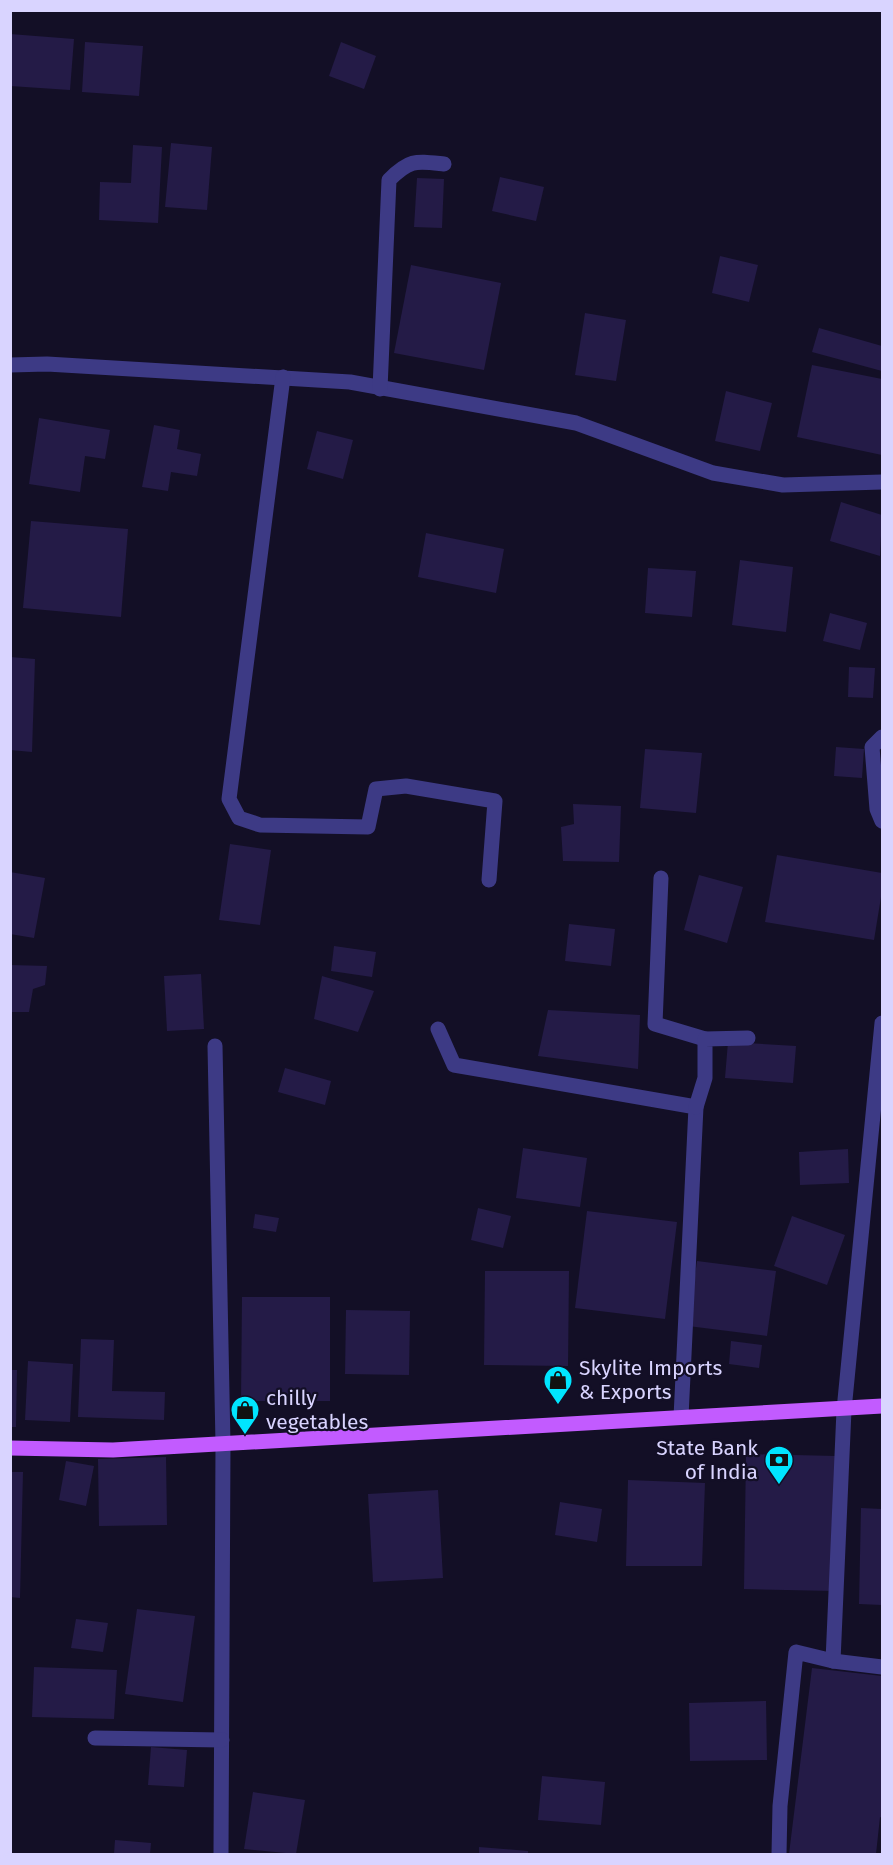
<svg xmlns="http://www.w3.org/2000/svg" width="893" height="1865" font-family="'Fira Sans',sans-serif">
<rect width="100%" height="100%" fill="#130f26"/>
<!-- building -->
<g fill="#241b47">
<polygon points="10,34 74,39 70,90 10,86"/>
<polygon points="85,42 143,46 139,96 82,92"/>
<polygon points="341,42 376,56 364,89 329,76"/>
<polygon points="171,143 212,147 207,210 165,207"/>
<polygon points="133,145 162,147 158,223 99,220 100,182 131,183"/>
<polygon points="500,177 544,187 536,221 492,211"/>
<polygon points="417,178 444,179 442,228 414,227"/>
<polygon points="720,256 758,265 749,302 712,293"/>
<polygon points="411,265 501,283 484,370 394,353"/>
<polygon points="585,313 626,320 616,381 575,375"/>
<polygon points="819,328 882,346 882,371 812,352"/>
<polygon points="812,365 882,379 882,455 797,437"/>
<polygon points="726,391 772,403 760,451 715,441"/>
<polygon points="39,418 110,430 105,459 85,456 80,492 29,484"/>
<polygon points="154,425 180,430 177,449 201,454 197,476 171,472 168,491 142,487"/>
<polygon points="317,431 353,440 343,479 307,469"/>
<polygon points="841,502 882,515 880,556 830,541"/>
<polygon points="31,521 128,529 121,617 23,608"/>
<polygon points="426,533 504,549 496,593 418,577"/>
<polygon points="740,560 793,567 786,632 732,625"/>
<polygon points="648,568 696,571 692,617 645,613"/>
<polygon points="830,613 867,623 860,650 823,641"/>
<polygon points="10,657 35,659 32,752 10,750"/>
<polygon points="849,667 875,668 873,698 848,697"/>
<polygon points="836,747 864,749 862,778 834,776"/>
<polygon points="645,749 702,753 696,813 640,808"/>
<polygon points="573,804 621,806 619,862 563,861 561,827 574,824"/>
<polygon points="230,844 271,850 260,925 219,920"/>
<polygon points="777,855 882,873 882,891 874,940 765,922"/>
<polygon points="10,872 45,878 34,938 10,934"/>
<polygon points="699,875 743,887 727,943 684,930"/>
<polygon points="569,924 615,929 611,966 565,961"/>
<polygon points="334,946 376,952 372,977 331,971"/>
<polygon points="10,965 47,966 45,985 33,989 29,1012 10,1012"/>
<polygon points="201,974 204,1029 167,1031 164,976"/>
<polygon points="322,976 374,991 358,1032 314,1019"/>
<polygon points="548,1010 640,1015 638,1069 538,1056"/>
<polygon points="728,1042 796,1046 793,1083 725,1078"/>
<polygon points="285,1068 331,1081 325,1105 278,1092"/>
<polygon points="523,1148 587,1158 580,1207 516,1198"/>
<polygon points="848,1149 849,1183 800,1185 799,1152"/>
<polygon points="478,1208 511,1216 503,1248 471,1240"/>
<polygon points="587,1211 677,1222 665,1319 575,1308"/>
<polygon points="255,1214 279,1218 276,1232 253,1228"/>
<polygon points="792,1216 845,1235 827,1285 774,1266"/>
<polygon points="697,1261 776,1271 767,1336 688,1326"/>
<polygon points="485,1271 569,1271 568,1366 484,1365"/>
<polygon points="242,1297 330,1297 330,1401 241,1401"/>
<polygon points="346,1310 410,1311 409,1375 345,1374"/>
<polygon points="81,1339 114,1340 112,1391 165,1392 164,1420 78,1417"/>
<polygon points="731,1341 762,1345 759,1368 729,1364"/>
<polygon points="28,1361 73,1364 70,1422 25,1420"/>
<polygon points="10,1370 17,1370 16,1427 10,1427"/>
<polygon points="746,1454 836,1456 834,1591 744,1589"/>
<polygon points="166,1457 167,1525 99,1526 98,1459"/>
<polygon points="66,1461 94,1466 86,1506 59,1500"/>
<polygon points="10,1472 23,1472 20,1598 10,1597"/>
<polygon points="628,1480 705,1483 702,1566 626,1566"/>
<polygon points="438,1490 443,1578 373,1582 368,1494"/>
<polygon points="560,1502 602,1509 597,1542 555,1535"/>
<polygon points="861,1508 882,1509 882,1605 859,1604"/>
<polygon points="137,1609 195,1616 183,1702 125,1694"/>
<polygon points="76,1619 108,1623 103,1652 71,1648"/>
<polygon points="34,1667 117,1670 114,1719 32,1717"/>
<polygon points="812,1668 882,1676 882,1818 880,1817 876,1854 789,1854"/>
<polygon points="766,1701 767,1760 690,1761 689,1703"/>
<polygon points="151,1747 187,1750 184,1787 148,1785"/>
<polygon points="542,1776 605,1782 601,1825 538,1820"/>
<polygon points="253,1792 305,1800 296,1854 244,1849"/>
<polygon points="115,1840 151,1843 150,1854 114,1854"/>
<polygon points="479,1847 528,1851 528,1854 479,1854"/>
</g>
<g fill="none" stroke-linecap="round" stroke-linejoin="round">
<!-- minor -->
<g stroke="#3d3a85" stroke-width="15">
<polyline points="10,365 47,364 350,382 576,423 713,473 783,485 882,482"/>
<polyline points="283,377 229,799 239,818 260,825 368,827 376,789 406,786 495,801 489,880"/>
<path d="M380 389 389 180C410 159 416 161 444 164"/>
<polyline points="882,737 872,747 877,809 882,821"/>
<polyline points="661,878 655,1024 705,1039"/>
<polyline points="438,1029 454,1065 696,1107 681,1417"/>
<polyline points="215,1046 223,1444 221,1854"/>
<polyline points="696,1107 705,1078 705,1039 748,1038"/>
<polyline points="833,1661 882,1667"/>
<polyline points="95,1738 222,1740"/>
<polyline points="779,1854 780,1806 796,1652 833,1661 844,1410 882,1023"/>
</g>
<!-- primary -->
<polyline stroke="#c25bff" stroke-width="15" points="10,1448 113,1450 882,1406"/>
</g>
<!-- icons -->
<defs>
<g id="shop-pin" transform="scale(1.5)"><path d="M0 17L-7.5 6A9.5 9.5 0 1 1 7.5 6Z" fill="#00e5ff" stroke="#130f26"/><path d="M-5-2.5h2.3a2.7 3.5 0 0 1 5.4 0H5L5.5 6h-11ZM-1.5-2.5h3a1.5 2.3 0 0 0-3 0Z" fill="#111"/></g>
<g id="bank-pin" transform="scale(1.5)"><path d="M0 17L-7.5 6A9.5 9.5 0 1 1 7.5 6Z" fill="#00e5ff" stroke="#130f26"/><path d="M-6-4H6V4H-6ZM0-2.3a2.3 2.3 0 1 0 0 4.6a2.3 2.3 0 1 0 0-4.6Z" fill="#111"/></g>
</defs>
<g fill-rule="evenodd">
<use href="#shop-pin" x="558" y="1380"/>
<use href="#shop-pin" x="245" y="1410"/>
<use href="#bank-pin" x="779" y="1460"/>
</g>
<g text-anchor="middle" stroke-width="4.5" stroke-linejoin="round" paint-order="stroke">
<!-- poi labels -->
<g font-size="21" fill="#d9d4ff" stroke="#130f26" text-anchor="start">
<text x="579" y="1375">Skylite Imports<tspan x="579" dy="24">&amp; Exports</tspan></text>
<text x="266" y="1405">chilly<tspan x="266" dy="24">vegetables</tspan></text>
<text x="758" y="1455" text-anchor="end">State Bank<tspan x="758" dy="24">of India</tspan></text>
</g>
</g>
<!-- border -->
<rect width="893" height="1865" fill="none" stroke="#d9d4ff" stroke-width="24"/>
</svg>
